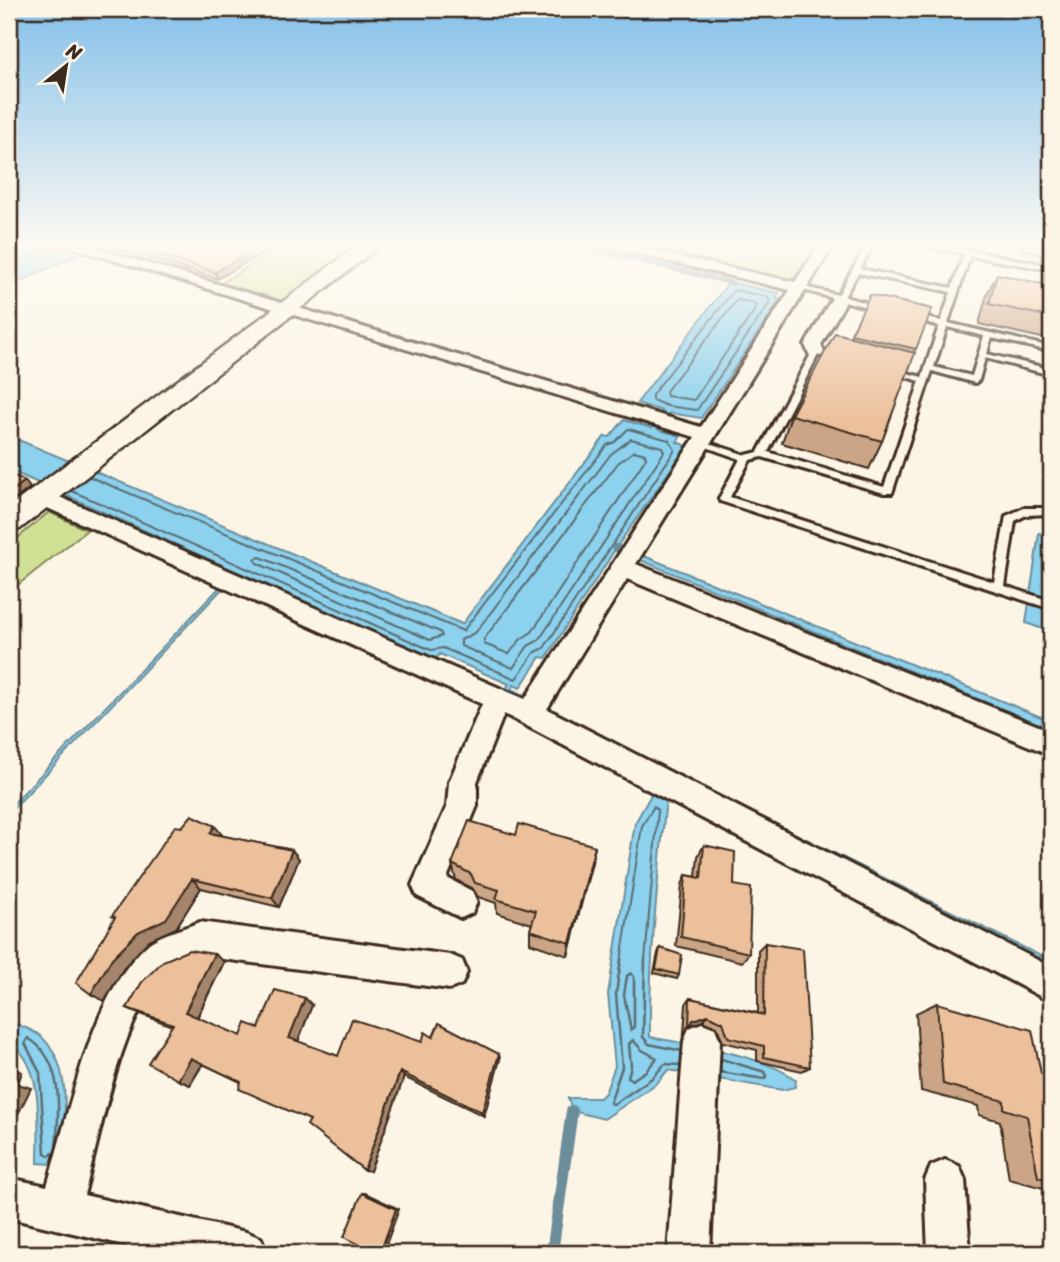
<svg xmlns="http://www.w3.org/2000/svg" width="1060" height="1262" font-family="Sriracha,sans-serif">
<rect width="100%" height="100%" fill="#fcf5e5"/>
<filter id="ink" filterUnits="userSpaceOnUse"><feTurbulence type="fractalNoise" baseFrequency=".0143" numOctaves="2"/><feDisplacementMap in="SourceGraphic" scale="14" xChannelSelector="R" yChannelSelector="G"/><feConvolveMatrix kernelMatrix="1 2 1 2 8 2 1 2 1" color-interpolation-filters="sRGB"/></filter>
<g filter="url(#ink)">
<!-- green -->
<g fill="#d0e195" stroke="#86865a" stroke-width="2">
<polygon points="282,246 316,246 349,254 283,303 220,284"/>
<polygon points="639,246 816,246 795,278 787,279"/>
<polygon points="49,512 87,530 9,592 9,545"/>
</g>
<!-- water -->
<g fill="#8cd1ee" stroke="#6c8e9b" stroke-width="2">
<polygon points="42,246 58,250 72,246 63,251 76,255 9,287 9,261"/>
<polygon points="729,282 779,293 776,298 780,300 701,418 669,413 659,430 681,436 677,442 687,446 616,548 546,658 540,657 520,688 514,685 511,689 525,695 523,699 505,691 509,684 440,654 435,660 9,470 9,436 462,624 605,436 610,437 624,420 652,428 662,411 637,403"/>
<polygon points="1039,533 1051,537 1051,632 1026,623"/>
<polygon points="644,556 1051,721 1051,729 640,560"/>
<polygon points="221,586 224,587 9,813 9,808"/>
<polygon points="549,711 1051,961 1051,968 671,778"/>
<path d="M652 793 666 799C658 878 649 957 650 1037 690 1045 765 1055 796 1080L795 1087 782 1090 668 1070 657 1083 604 1119 572 1111 568 1098H600L605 1093 615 1066 608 994 635 823Z"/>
<path d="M9 1021C18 1025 31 1029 39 1035 73 1062 65 1118 62 1155L51 1164 38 1163C38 1125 45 1064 9 1042Z"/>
</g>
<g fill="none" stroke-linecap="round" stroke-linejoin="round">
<!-- shore-far1 -->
<g stroke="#5b6d71" stroke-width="2">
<polygon points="734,290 768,297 770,302 697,410 667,406 652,400 652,395"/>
<polygon points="737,300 754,303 756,308 694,400 667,396 666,391"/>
<polygon points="631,439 662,447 664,452 539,640 528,646 513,668 461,646 461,640 476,632 611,454"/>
<polygon points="634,451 645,454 646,458 532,632 521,639 509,654 484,644 484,639 618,463"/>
<polyline points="72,491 431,650 443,648 516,679 534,653 544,648 675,450 669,440 628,429 615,442 607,445 463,631 90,477"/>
<polygon points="260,557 440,632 442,636 430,640 257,563 255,559"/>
<polyline points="621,961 642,826 654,806 658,810 645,961"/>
</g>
<!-- shore -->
<g stroke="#5b6d71" stroke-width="2.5">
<polyline points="621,959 616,994 622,1067 610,1103 614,1104 652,1078 665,1064 680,1065"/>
<polyline points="645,959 643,1037 649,1044 682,1051"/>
<polygon points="631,973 634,977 634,1027 631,1030 624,995 627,976"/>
<polygon points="633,1040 642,1050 657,1058 646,1071 632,1080 628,1077 631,1066 629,1044"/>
<polyline points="720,1072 764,1079 767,1076 765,1072 721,1059"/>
<path d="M55 1152 49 1156 45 1153 40 1073 25 1043 28 1038C65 1060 59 1112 56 1149"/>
</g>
<!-- stream-far2 -->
<polyline stroke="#6c8e9b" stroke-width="5" points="579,246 733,283"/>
<!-- stream-far1 -->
<polyline stroke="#6c8e9b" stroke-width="8" points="616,548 631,554"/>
<!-- stream -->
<polyline stroke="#6c8e9b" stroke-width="12" points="552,1253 572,1111"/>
<!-- lane casing -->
<g stroke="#3b2a1e" stroke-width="6">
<g id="lane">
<path d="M866 246H872L860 269 952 288 964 254 925 246 968 250 1051 266V270L970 256 948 323 1051 347V351L991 338 987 354 1051 369V375L985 358 979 380 975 383 932 371 892 493H884L762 457 750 460 730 497 994 582 1006 516 1024 508H1051V514L1026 515 1015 521 1005 586 1051 601V609L720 501 719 499 740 459 695 443 700 440 746 455 758 452 812 352 816 349 831 355 827 358 818 355 768 452 884 487 920 381 888 372 892 369 922 377 939 326 908 317 912 315 941 321 951 292 858 273 844 297 884 307V311H881L796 288 800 286 838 295ZM947 327 984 336 972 376 934 367Z"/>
<polygon points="1021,246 1032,246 1051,252 1051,256"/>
</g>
</g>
<!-- street casing -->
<g stroke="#3b2a1e" stroke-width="6">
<g id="street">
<polygon points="67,246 89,246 701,427 790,290 604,246 630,246 795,282 819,246 833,246 636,564 1051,731 1051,755 627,579 547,709 1051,967 1051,1002 504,714 477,782 477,806 447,878 472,891 477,902 472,913 461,918 417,896 412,885 447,806 449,782 482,704 34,502 31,497 41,490 48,492 525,699 695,437"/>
<polygon points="840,293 848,298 821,345 824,352 816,357 810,356 805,345 832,298"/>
<path d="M200 922 450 955 462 960 467 972 462 984 450 989 200 956C191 959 178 962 170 969 121 1010 101 1133 84 1195L246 1232 261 1238 267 1253H158L9 1218V1178L47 1186C68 1117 91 995 146 946 158 934 184 929 200 922Z"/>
<polygon points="702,1023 715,1028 720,1041 710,1253 668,1253 684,1041 689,1028"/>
<polygon points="945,1160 959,1166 965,1180 970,1253 928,1253 925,1180 931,1166"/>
</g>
</g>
<!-- secondary casing -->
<g stroke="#3b2a1e" stroke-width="5">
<polygon id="secondary" points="357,246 380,246 20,529 9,532 9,507"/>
</g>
<!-- lane -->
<use href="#lane" fill="#fcf5e5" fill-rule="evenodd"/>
<!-- street -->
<use href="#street" fill="#fcf5e5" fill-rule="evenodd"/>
<!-- secondary -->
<use href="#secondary" fill="#fcf5e5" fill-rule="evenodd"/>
</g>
<!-- wall -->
<g fill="#cba585" stroke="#3b2a1e" stroke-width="2">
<polygon points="109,246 275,246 217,279"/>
<polygon points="997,274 1051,286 1051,340 979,324 987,294"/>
<polygon points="870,295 932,309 914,352 882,441 869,469 782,443 791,415 850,337"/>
<polygon points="516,835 595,846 592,862 568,956 530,943 530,930 532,924 497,913 496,903 478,897 473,889 456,880 452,864"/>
<polygon points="223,836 292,850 299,859 279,907 201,888 176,928 149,940 125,966 104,1001 91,994 115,918 112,916"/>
<polygon points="704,845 734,885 749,953 742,962 676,946 682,885 686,875 696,877 698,856"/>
<polygon points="765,943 810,1067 802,1071 757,1061 757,1050 723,1042 717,1027 703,1021 690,1025 684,1033 686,1004 690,998 758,1013 758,950"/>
<polygon points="660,948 679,975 677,979 654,973 658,953"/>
<polygon points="214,954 224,962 197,1018 241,1036 312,1005 298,1042 338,1056 422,1042 433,1037 500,1059 484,1116 404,1077 370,1171 310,1120 241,1082 203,1064 190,1085 178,1080 172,1026 141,1014 127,1008"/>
<polygon points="937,1003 1041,1073 1051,1076 1051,1190 1009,1179 1000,1121 979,1115 978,1106 921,1091 916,1013"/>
</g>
<!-- shaded-wall -->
<g fill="#a5866c" stroke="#3b2a1e" stroke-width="2">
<polygon points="261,246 275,246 217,279 215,272"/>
<polygon points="25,481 30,488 9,504 9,493"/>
<polygon points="215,826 223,836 210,833"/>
<polygon points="595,846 592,862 568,956 570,943"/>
<polygon points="292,850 299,859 279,907 272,898"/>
<polygon points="192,879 201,888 176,928 149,940 125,966 104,1001 91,994 112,958"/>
<polygon points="214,954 224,962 196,1019 185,1012"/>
<polygon points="305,998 312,1005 297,1044 289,1038"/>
<polygon points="708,1015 703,1021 688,1026 693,1020"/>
<polygon points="499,1054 500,1059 484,1116 482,1112"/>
<polygon points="191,1058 203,1063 190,1085 178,1080"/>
<polygon points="9,1066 22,1072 18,1084 31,1088 9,1132"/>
<polygon points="400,1072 404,1077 370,1171 364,1170"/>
<polygon points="362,1193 365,1193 399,1209 383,1253 380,1253"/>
</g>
<!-- building -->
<g fill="#ecc09b" stroke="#3b2a1e" stroke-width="2">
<polygon points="128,246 261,246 215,272"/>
<polygon points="997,274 1051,286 1051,317 989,304"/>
<polygon points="870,295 932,309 916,349 851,334"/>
<polygon points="835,333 915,353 882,441 791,415"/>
<polygon points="9,473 25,481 9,493"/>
<polygon points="192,815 215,826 210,833 292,850 272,898 192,879 166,919 138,932 112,958 91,994 76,983 115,917 112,916 175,826 182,827"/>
<polygon points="469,821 516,835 519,824 595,846 570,943 530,930 536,911 496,899 499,890 475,883 471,874 452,864"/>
<polygon points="704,845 735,852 734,885 751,888 749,953 681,937 686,875 701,878"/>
<polygon points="765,943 803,949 810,1067 764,1057 764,1046 728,1037 723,1022 708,1015 693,1020 689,1028 690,998 764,1015"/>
<polygon points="660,948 682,955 679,975 656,969"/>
<polygon points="189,950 214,954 185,1012 241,1036 246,1023 259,1028 275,990 305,998 289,1038 338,1056 352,1019 422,1042 425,1032 433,1037 439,1023 499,1054 482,1112 400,1072 364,1170 307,1125 310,1120 239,1089 241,1082 191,1058 178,1080 148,1063 173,1024 127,1008 142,982 163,961"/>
<polygon points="937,1003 1032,1030 1041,1073 1051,1076 1051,1181 1038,1177 1027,1116 1004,1109 1004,1101 943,1084"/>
<polygon points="362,1193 396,1209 380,1253 376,1253 344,1237"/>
</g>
</g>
<!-- sky -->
<linearGradient id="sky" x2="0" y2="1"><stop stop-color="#83c0ea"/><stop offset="0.58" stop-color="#fefaf3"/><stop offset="1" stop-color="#fefaf3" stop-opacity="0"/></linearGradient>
<rect width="1060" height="423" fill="url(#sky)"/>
<!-- margin -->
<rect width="1060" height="1262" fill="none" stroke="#fcf5e5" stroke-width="35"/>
<rect x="18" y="18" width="1025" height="1227" fill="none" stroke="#3b2a1e" stroke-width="2.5" filter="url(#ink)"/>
<!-- north arrow -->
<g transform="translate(66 66) rotate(30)" stroke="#fcf5e5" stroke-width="5" paint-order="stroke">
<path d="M0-5L12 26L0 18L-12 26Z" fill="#3b2a1e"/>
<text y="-10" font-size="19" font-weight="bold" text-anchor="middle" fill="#3b2a1e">N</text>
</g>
</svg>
